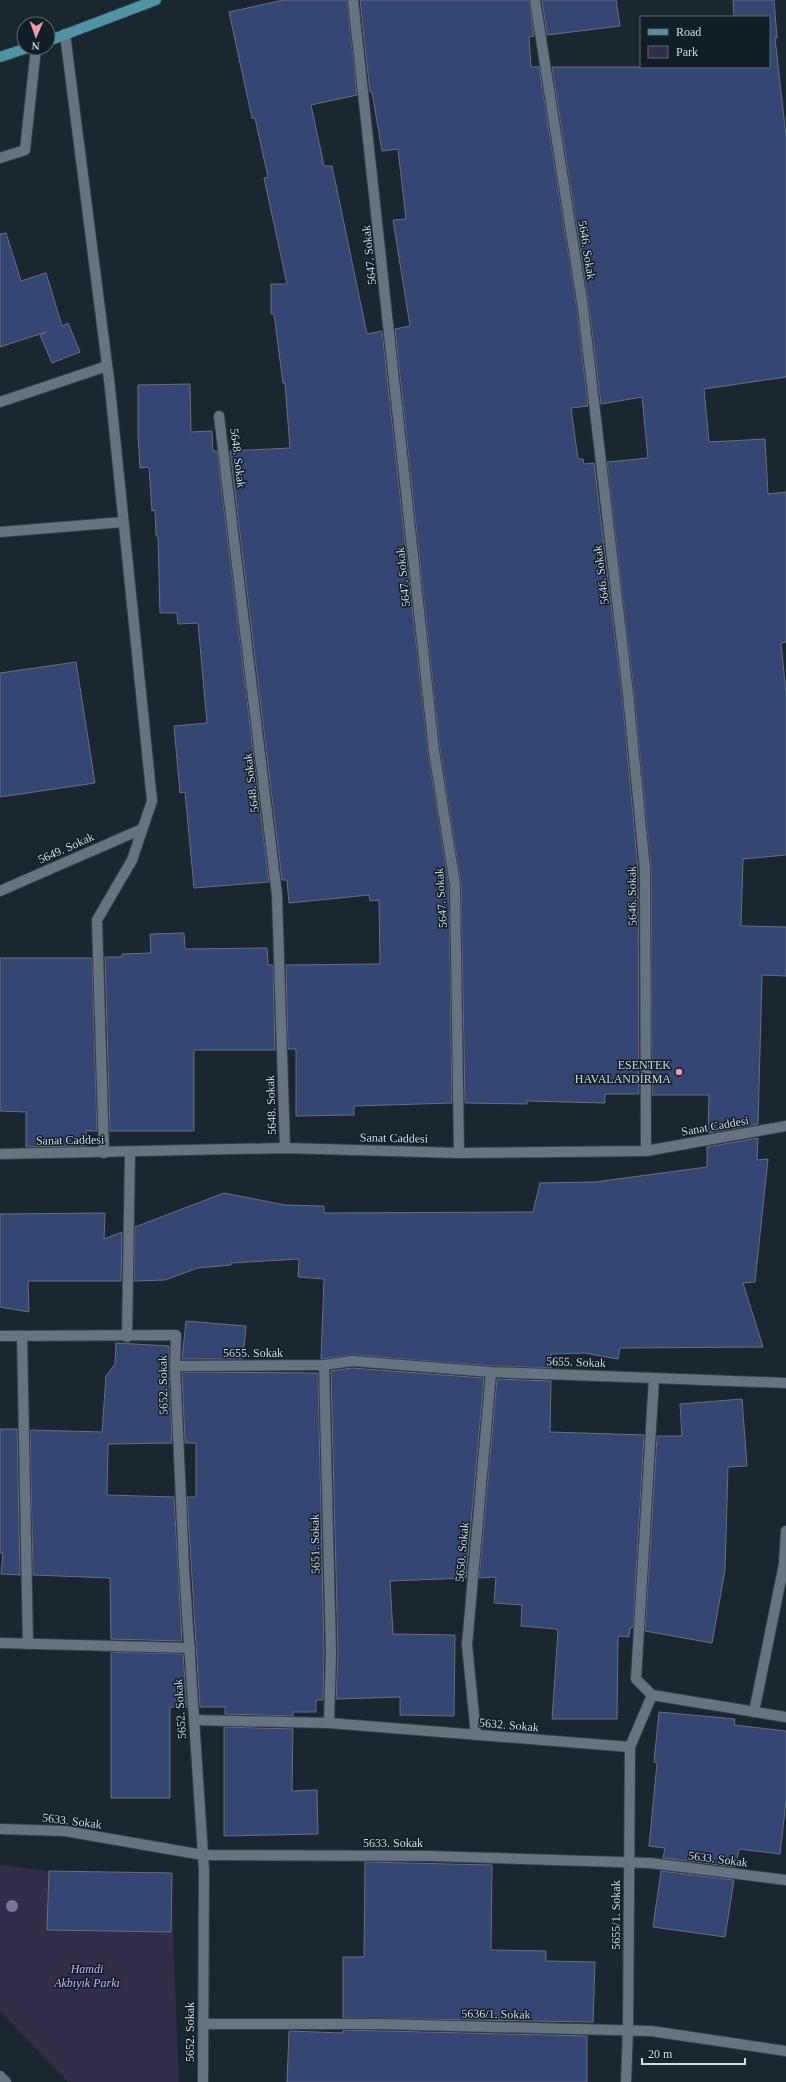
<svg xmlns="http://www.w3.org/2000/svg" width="786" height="2082" font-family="Georgia,serif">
<rect width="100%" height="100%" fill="#192731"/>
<!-- green -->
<polygon fill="#322d48" points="0,1865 171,1885 179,2082 68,2082 0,2011"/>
<!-- building -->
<g fill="#344773" stroke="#676f80">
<polygon points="284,0 347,0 357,95 311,105 324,166 332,166 367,334 382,331 428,752 449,886 452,1103 354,1106 354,1115 296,1116 296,1049 288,1049 286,965 380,964 379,900 370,901 369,895 289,903 287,880 282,880 230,451 290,448 285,383 283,383 274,314 271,314 271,284 287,284 264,178 268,177 255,118 252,118 229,12"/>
<polygon points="360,0 529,0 534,36 529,37 531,67 539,67 577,309 588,406 571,408 578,459 583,459 584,464 594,463 622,695 638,870 639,1094 605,1094 605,1103 527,1101 527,1104 465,1103 461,884 440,750 395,329 410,326 393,220 406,219 398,149 382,151 372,92 370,92"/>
<polygon points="542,0 616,0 620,26 547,35"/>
<polygon points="733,0 774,0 777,38 775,38 786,136 786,377 704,389 709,442 765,439 768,494 786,492 786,642 781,643 786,693 786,855 743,859 741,926 786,927 786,976 762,975 758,1124 708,1133 709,1095 652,1095 651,869 634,693 607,462 648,458 642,397 601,404 589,307 552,67 769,67 769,17 734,17"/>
<polygon points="6,233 21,281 46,273 62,326 68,323 80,352 52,363 40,335 46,332 0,347 0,234"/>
<polygon points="190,384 191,432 212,431 213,451 217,451 269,882 194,888 185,792 180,793 174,726 207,723 198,623 178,624 177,613 160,613 158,536 156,536 155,510 152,511 149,467 140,468 138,435 138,385"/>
<polygon points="76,662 95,783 0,797 0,673"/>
<polygon points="184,933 185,949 267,948 268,965 273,965 275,1050 194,1050 194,1131 110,1131 105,957 122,957 122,954 151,953 150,934"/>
<polygon points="0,958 92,958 97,1131 86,1131 86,1146 26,1147 26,1112 0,1111"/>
<polygon points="758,1138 757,1160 768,1159 755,1282 743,1283 763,1347 620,1348 618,1359 584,1353 551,1354 551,1368 491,1366 353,1355 321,1359 324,1279 298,1277 299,1259 231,1263 231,1265 198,1268 165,1280 134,1281 135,1227 224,1193 285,1205 324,1206 324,1213 533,1212 540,1183 595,1182 707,1167 707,1147"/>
<polygon points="105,1213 104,1239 122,1232 121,1281 28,1281 29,1312 0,1307 0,1214"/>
<polygon points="186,1321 246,1326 243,1359 182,1359"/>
<polygon points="116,1343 169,1346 172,1443 108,1444 107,1495 174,1497 182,1641 111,1639 110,1578 33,1575 30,1430 102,1432 106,1376 115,1364"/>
<polygon points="352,1368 484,1378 466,1578 390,1581 393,1634 455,1635 454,1716 400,1715 400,1697 336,1699 338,1653 331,1371"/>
<polygon points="182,1372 318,1373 324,1653 323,1700 316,1700 316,1712 293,1712 293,1716 225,1714 225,1707 200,1707 187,1497 196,1497 196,1443 185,1443"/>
<polygon points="497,1379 551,1381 550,1432 644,1435 633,1628 630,1628 629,1637 618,1636 617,1719 552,1719 558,1631 556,1629 521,1626 522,1605 494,1603 496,1577 479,1578"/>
<polygon points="742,1399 747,1466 728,1467 725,1570 712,1643 645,1631 657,1436 682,1436 680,1404"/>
<polygon points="0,1429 17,1429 20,1575 1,1574 3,1553 0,1553"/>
<polygon points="111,1652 183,1654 187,1707 170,1707 170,1798 111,1798"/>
<polygon points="659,1712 735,1719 734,1725 786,1731 786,1801 780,1854 739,1849 736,1867 663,1858 665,1848 649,1846 657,1763 654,1762"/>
<polygon points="224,1727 293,1729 292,1791 317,1790 318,1834 224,1836"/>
<polygon points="365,1862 492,1865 491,1950 546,1951 546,1961 595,1962 593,2022 343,2018 343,1957 364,1957"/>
<polygon points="49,1871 172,1873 171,1932 47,1930"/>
<polygon points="661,1871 734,1880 725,1937 653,1927"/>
<polygon points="343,2030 587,2036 587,2082 287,2082 289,2031 343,2033"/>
</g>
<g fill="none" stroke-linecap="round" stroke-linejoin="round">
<!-- minor casing -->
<g stroke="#354149" stroke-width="12">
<g id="minor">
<polyline points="353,0 434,751 455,885 459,1153"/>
<polyline points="535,0 583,308 628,694 645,870 646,1151"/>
<polyline points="65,34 110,388 152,801 132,860 97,920 104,1153"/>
<polyline points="0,158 25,150 36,48"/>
<polyline points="0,402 107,366"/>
<polyline points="219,416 277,895 285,1148"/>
<polyline points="0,532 123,522"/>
<polyline points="0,891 142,829"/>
<polyline points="0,1154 285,1148 459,1153 646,1151 786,1126"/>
<polyline points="0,1336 176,1335 175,1366 184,1567 204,1870 203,2082"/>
<polyline points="22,1336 28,1644"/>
<polyline points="127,1337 130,1152"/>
<polyline points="324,1365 331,1653 329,1723"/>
<polyline points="175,1366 324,1365 352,1361 491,1372 654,1378 636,1679 652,1695"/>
<polyline points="654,1378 786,1383"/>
<polyline points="0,1643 190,1648"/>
<polyline points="754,1712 784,1564 786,1531"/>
<polyline points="194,1720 329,1723 630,1747 652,1695 786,1717"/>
<polyline points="476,1735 467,1645 491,1372"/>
<polyline points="0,1829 65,1831 203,1855 427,1856 650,1863 786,1880"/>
<polyline points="203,2024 378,2024 651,2031 786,2051"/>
<polyline points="0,2076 6,2082"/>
<polyline points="626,2082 628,2030 630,1747"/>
</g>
</g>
<!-- major casing -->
<g stroke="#354149" stroke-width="12">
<g id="major">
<polyline points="48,41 156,0"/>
<polyline points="0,57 27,48"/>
</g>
</g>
<!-- minor -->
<use href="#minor" stroke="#647581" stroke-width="10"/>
<!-- major -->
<use href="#major" stroke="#4d95a6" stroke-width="10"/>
</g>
<!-- trees -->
<circle fill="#75769c" cx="12" cy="1906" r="6"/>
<!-- markers -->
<circle fill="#f49aa4" stroke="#0f1e27" stroke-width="1.5" cx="679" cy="1072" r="4"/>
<g text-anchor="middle" stroke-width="3" stroke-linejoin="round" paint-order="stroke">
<!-- street labels -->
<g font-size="12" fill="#d2dbe2" stroke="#0f1e27">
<text transform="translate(587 250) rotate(81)" y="4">5646. Sokak</text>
<text transform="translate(369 255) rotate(-96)" y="4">5647. Sokak</text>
<text transform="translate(238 458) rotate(83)" y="4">5648. Sokak</text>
<text transform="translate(601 575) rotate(-97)" y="4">5646. Sokak</text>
<text transform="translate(403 577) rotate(-96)" y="4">5647. Sokak</text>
<text transform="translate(251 783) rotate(-97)" y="4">5648. Sokak</text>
<text transform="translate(66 848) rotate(-24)" y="4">5649. Sokak</text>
<text transform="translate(632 896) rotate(-91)" y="4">5646. Sokak</text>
<text transform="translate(441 898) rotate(-94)" y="4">5647. Sokak</text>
<text transform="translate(271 1105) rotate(-92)" y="4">5648. Sokak</text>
<text transform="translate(715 1126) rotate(-10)" y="4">Sanat Caddesi</text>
<text transform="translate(394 1138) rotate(1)" y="4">Sanat Caddesi</text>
<text transform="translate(70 1140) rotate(-1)" y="4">Sanat Caddesi</text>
<text x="253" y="1357">5655. Sokak</text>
<text transform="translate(576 1362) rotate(2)" y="4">5655. Sokak</text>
<text transform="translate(163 1385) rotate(-91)" y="4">5652. Sokak</text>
<text transform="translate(315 1544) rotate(-91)" y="4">5651. Sokak</text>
<text transform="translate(462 1552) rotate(-85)" y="4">5650. Sokak</text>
<text transform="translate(180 1709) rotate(-94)" y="4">5652. Sokak</text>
<text transform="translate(509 1725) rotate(5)" y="4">5632. Sokak</text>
<text transform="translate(72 1821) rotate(7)" y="4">5633. Sokak</text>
<text x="393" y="1847">5633. Sokak</text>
<text transform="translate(718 1859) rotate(7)" y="4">5633. Sokak</text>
<text transform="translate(616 1915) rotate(-90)" y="4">5655/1. Sokak</text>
<text transform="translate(496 2014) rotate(1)" y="4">5636/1. Sokak</text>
<text transform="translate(190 2032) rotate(-90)" y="4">5652. Sokak</text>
</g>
<!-- poi labels -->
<g font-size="12" fill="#d2dbe2" stroke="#0f1e27" text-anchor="end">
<text x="671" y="1069">ESENTEK<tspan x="671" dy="14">HAVALANDİRMA</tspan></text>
</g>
<!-- park labels -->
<g font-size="12" font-style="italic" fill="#c1b6f4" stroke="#0f1e27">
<text x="87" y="1973">Hamdi<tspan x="87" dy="14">Akbıyık Parkı</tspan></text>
</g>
</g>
<!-- legend -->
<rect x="640" y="16" width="130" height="52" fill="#0f1e27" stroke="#5d6a72"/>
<rect x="648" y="29" width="20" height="6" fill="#4d95a6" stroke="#5d6a72"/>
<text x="676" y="36" font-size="12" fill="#d2dbe2">Road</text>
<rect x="648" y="46" width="20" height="12" fill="#322d48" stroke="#5d6a72"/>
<text x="676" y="56" font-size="12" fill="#d2dbe2">Park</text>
<!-- north arrow -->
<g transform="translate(36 36) rotate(182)"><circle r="19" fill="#0f1e27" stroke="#5d6a72"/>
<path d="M0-3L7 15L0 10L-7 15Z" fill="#f49aa4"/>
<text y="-6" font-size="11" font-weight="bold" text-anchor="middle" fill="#d2dbe2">N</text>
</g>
<!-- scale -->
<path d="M642 2058v6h103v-6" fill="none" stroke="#d2dbe2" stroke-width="2"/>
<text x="648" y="2058" font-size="12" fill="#d2dbe2" stroke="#0f1e27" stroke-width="3" paint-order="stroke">20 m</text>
</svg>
